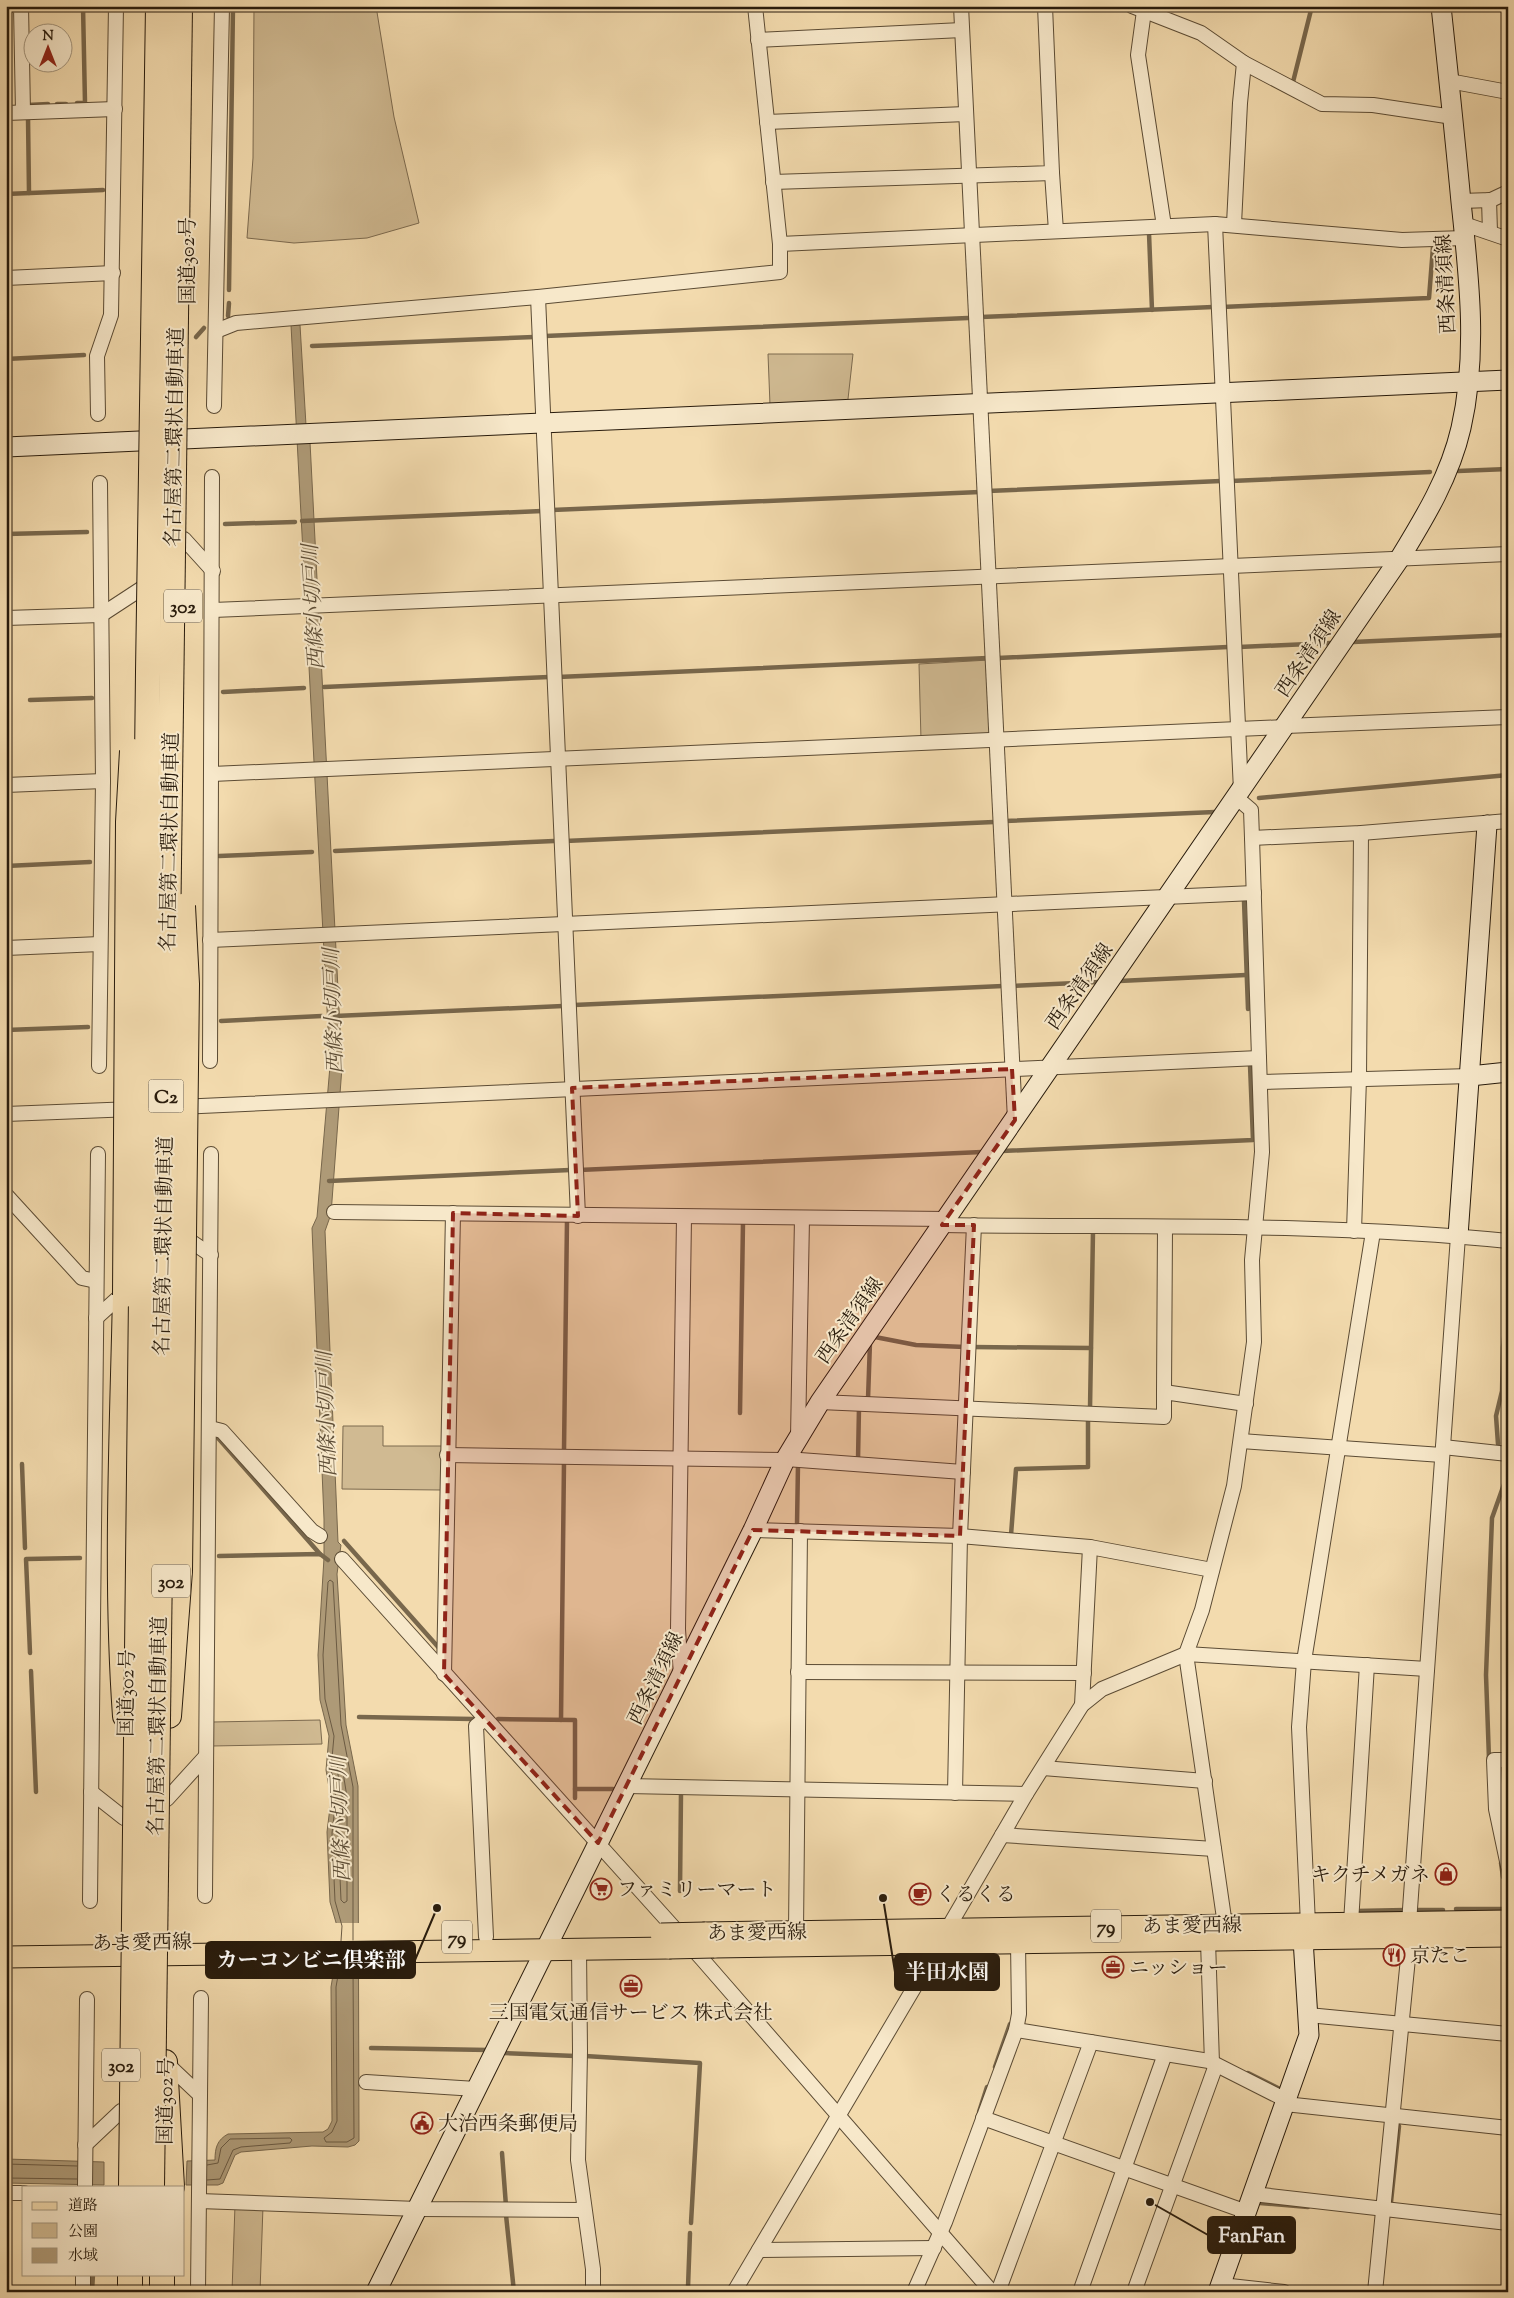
<svg xmlns="http://www.w3.org/2000/svg" width="1514" height="2298" font-family="'Sorts Mill Goudy','Noto Serif JP',serif">
<rect width="100%" height="100%" fill="#f3dbae"/>
<filter id="stains"><feTurbulence type="fractalNoise" baseFrequency=".004" numOctaves="4"/><feColorMatrix values="0 0 0 0 .2 0 0 0 0 .09 0 0 0 0 .02 0 0 0 .5 -.17"/></filter>
<radialGradient id="worn" r=".72"><stop offset=".6" stop-color="#630" stop-opacity="0"/><stop offset="1" stop-color="#630" stop-opacity=".3"/></radialGradient>
<!-- green -->
<g fill="#d0ba92" stroke="#7c6a4f">
<polygon points="254,6 376,6 394,117 419,223 367,238 294,243 247,238 253,158"/>
<polygon points="768,354 853,354 848,399 846,401 770,405"/>
<polygon points="989,660 992,734 921,740 919,664"/>
<polygon points="343,1426 383,1426 383,1446 442,1446 441,1490 342,1489"/>
<polygon points="320,1720 322,1744 212,1746 212,1722"/>
<polygon points="235,2205 263,2206 260,2292 232,2292"/>
</g>
<!-- water -->
<g fill="#ae9a77" stroke="#78674c">
<path d="M291 325H300L307 442H310L342 1067 331 1214 325 1231 338 1542 341 1545 337 1574 346 1725 358 1786 359 2141 355 2145 348 2147 312 2146 241 2152 235 2155 223 2183 218 2185H186L187 2161 215 2160C215 2148 217 2140 228 2134L323 2132 328 2129 332 2121 331 1987 336 1957 337 1926 330 1902 327 1832 331 1799 326 1770 329 1736 320 1700 318 1655 324 1558V1519L312 1228 317 1217 330 1066Z"/>
<polygon points="6,2159 104,2162 104,2185 6,2183"/>
</g>
<!-- pier -->
<polygon fill="#f3dbae" points="333,1923 360,1923 360,1966 332,1966"/>
<g fill="none" stroke-linecap="round" stroke-linejoin="round">
<!-- shore -->
<g stroke="#6b5a42" stroke-width="1">
<polygon points="340,1764 342,1766 347,1797 345,1799 342,1797 337,1769"/>
<polygon points="344,1799 347,1802 347,1901 344,1903 341,1900 338,1833 342,1801"/>
<polyline points="341,1941 342,1926 335,1901 332,1833 336,1799 331,1769 334,1736 325,1699 323,1655 328,1582 330,1580 333,1582 341,1725 353,1787 353,1940"/>
<polyline points="340,1964 336,1987 337,2121 332,2132 324,2138 326,2142 347,2142 354,2138 353,1964"/>
<polyline points="6,2164 77,2166"/>
<polyline points="6,2178 77,2179"/>
<polyline points="207,2180 220,2179 233,2150 241,2147 290,2143 292,2140 290,2138 230,2139 221,2148 218,2163 207,2165"/>
</g>
<!-- stream -->
<g stroke="#78674c" stroke-width="4.5">
<polyline points="1293,82 1312,6"/>
<polyline points="77,103 85,103 83,6"/>
<polyline points="57,104 66,104"/>
<polyline points="28,105 48,104"/>
<polyline points="28,117 29,193"/>
<polyline points="6,194 103,190"/>
<polyline points="1149,233 1152,310"/>
<polyline points="229,290 233,6"/>
<polyline points="1222,307 1429,298 1433,247"/>
<polyline points="228,316 229,303"/>
<polyline points="981,317 1213,307"/>
<polyline points="545,336 968,318"/>
<polyline points="196,337 204,328"/>
<polyline points="312,346 534,337"/>
<polyline points="6,359 84,355"/>
<polyline points="1458,471 1508,469"/>
<polyline points="1231,481 1430,472"/>
<polyline points="988,491 1221,481"/>
<polyline points="552,510 980,492"/>
<polyline points="302,521 542,511"/>
<polyline points="225,524 295,522"/>
<polyline points="6,534 87,532"/>
<polyline points="1353,642 1508,635"/>
<polyline points="1239,647 1331,643"/>
<polyline points="998,658 1228,647"/>
<polyline points="558,677 988,658"/>
<polyline points="324,687 549,677"/>
<polyline points="223,692 304,688"/>
<polyline points="30,700 92,698"/>
<polyline points="6,702 8,702"/>
<polyline points="1259,798 1508,775"/>
<polyline points="1005,821 1215,812"/>
<polyline points="565,841 994,822"/>
<polyline points="335,851 554,841"/>
<polyline points="219,856 312,852"/>
<polyline points="6,866 90,862"/>
<polyline points="1244,901 1248,1009"/>
<polyline points="1119,981 1246,975"/>
<polyline points="1012,986 1098,982"/>
<polyline points="574,1005 1003,986"/>
<polyline points="335,1016 563,1006"/>
<polyline points="221,1021 322,1016"/>
<polyline points="6,1030 88,1027"/>
<polyline points="1002,1151 1253,1140 1250,1065"/>
<polyline points="579,1170 982,1152"/>
<polyline points="329,1181 570,1170"/>
<polyline points="972,1347 1091,1348"/>
<polyline points="868,1399 870,1342 875,1337 916,1345 965,1347"/>
<polyline points="1090,1409 1093,1231 1090,1231"/>
<polyline points="740,1413 743,1222"/>
<polyline points="218,1438 320,1554"/>
<polyline points="1498,1444 1496,1416 1502,1391 1503,1347 1508,1303"/>
<polyline points="564,1451 567,1220"/>
<polyline points="858,1460 859,1407"/>
<polyline points="22,1464 25,1548"/>
<polyline points="797,1525 798,1464"/>
<polyline points="1011,1535 1016,1469 1088,1467 1088,1417"/>
<polyline points="344,1541 439,1648"/>
<polyline points="219,1556 320,1554 328,1560"/>
<polyline points="30,1653 26,1559 80,1558"/>
<polyline points="31,1671 36,1792"/>
<polyline points="359,1717 473,1719"/>
<polyline points="498,1719 575,1720 575,1798"/>
<polyline points="561,1720 564,1462"/>
<polyline points="1489,1759 1486,1675 1492,1518 1508,1473"/>
<polyline points="575,1789 613,1789"/>
<polyline points="1507,1802 1508,1803"/>
<polyline points="1501,1863 1503,1877"/>
<polyline points="680,1891 681,1792"/>
<polyline points="1507,1897 1508,1901"/>
<polyline points="1456,1909 1508,1909"/>
<polyline points="1417,1910 1443,1910"/>
<polyline points="1356,1911 1405,1910"/>
<polyline points="371,2048 489,2050"/>
<polyline points="504,2053 575,2056"/>
<polyline points="585,2056 700,2063 691,2223"/>
<polyline points="995,2067 1010,2024"/>
<polyline points="1248,2073 1280,2089"/>
<polyline points="979,2112 987,2087"/>
<polyline points="502,2153 506,2206"/>
<polyline points="1391,2202 1399,2126"/>
<polyline points="1260,2203 1308,2207"/>
<polyline points="506,2215 514,2292"/>
<polyline points="688,2287 690,2233"/>
<polyline points="92,2292 93,2274"/>
</g>
<!-- street casing -->
<g stroke="#5b4b34" stroke-width="16">
<g id="street">
<polyline points="21,6 23,112"/>
<polyline points="755,6 780,244"/>
<polyline points="961,6 1015,1120"/>
<polyline points="1132,6 1201,33 1244,63 1322,104 1373,105 1453,117"/>
<polyline points="1144,11 1138,55 1164,226"/>
<polyline points="758,40 962,30"/>
<polyline points="1449,81 1508,92"/>
<polyline points="6,113 115,109"/>
<polyline points="767,122 966,114"/>
<polyline points="1052,173 1056,231"/>
<polyline points="773,182 1052,173 1045,6"/>
<polyline points="1489,200 1490,232"/>
<polyline points="1461,201 1491,200 1508,192"/>
<polyline points="1215,224 1241,791"/>
<polyline points="1234,224 1240,103 1244,63"/>
<polyline points="1464,224 1508,239"/>
<polyline points="6,278 113,273"/>
<polyline points="538,297 578,1216"/>
<polyline points="216,331 236,323 538,297 780,272 780,244 1215,224 1402,240 1465,238"/>
<polyline points="214,406 222,6"/>
<polyline points="98,414 97,356 111,315 116,6"/>
<polyline points="184,539 213,571"/>
<polyline points="213,610 1508,554"/>
<polyline points="6,618 101,615 153,581"/>
<polyline points="1286,726 1508,717"/>
<polyline points="212,774 1285,727"/>
<polyline points="6,785 103,781"/>
<polyline points="1252,838 1361,833 1508,821"/>
<polyline points="210,940 1254,893"/>
<polyline points="6,948 100,944"/>
<polyline points="210,1061 212,477"/>
<polyline points="99,1066 103,781 100,483"/>
<polyline points="1260,1082 1470,1076"/>
<polyline points="179,1107 1259,1058"/>
<polyline points="6,1114 133,1109"/>
<polyline points="6,1195 82,1278 96,1281"/>
<polyline points="334,1212 946,1219"/>
<path d="M942 1225C1131 1228 1320 1222 1508 1241"/>
<polyline points="1354,1231 1359,1078 1361,833"/>
<polyline points="180,1234 211,1255"/>
<polyline points="96,1318 127,1290"/>
<polyline points="1164,1392 1165,1228"/>
<polyline points="820,1402 1164,1417 1164,1392 1246,1404"/>
<polyline points="210,1428 222,1431 312,1531 320,1536"/>
<polyline points="798,1437 802,1218"/>
<polyline points="1241,1441 1442,1455"/>
<polyline points="1443,1447 1508,1454"/>
<polyline points="447,1455 785,1460"/>
<polyline points="786,1459 963,1472"/>
<polyline points="753,1530 960,1536 1090,1547 1212,1570"/>
<polyline points="342,1559 702,1959 992,2292"/>
<polyline points="798,1672 1084,1673"/>
<polyline points="444,1674 453,1213"/>
<polyline points="681,1676 678,1629 684,1217"/>
<polyline points="1082,1705 1090,1547"/>
<polyline points="485,1719 476,1726 486,1937"/>
<polyline points="1508,1760 1494,1760 1496,1809 1508,1866"/>
<polyline points="1043,1768 1205,1781"/>
<polyline points="627,1786 1026,1794"/>
<polyline points="91,1792 124,1818"/>
<polyline points="955,1793 960,1536 974,1225"/>
<polyline points="167,1799 206,1756"/>
<polyline points="1002,1835 1214,1849"/>
<polyline points="205,1896 211,1154"/>
<polyline points="90,1901 98,1154"/>
<polyline points="1351,1923 1367,1665"/>
<polyline points="1409,1923 1458,1236"/>
<polyline points="1308,1924 1299,1727 1304,1661 1373,1232"/>
<polyline points="1225,1925 1186,1654 1202,1610 1234,1486 1254,1342 1252,1260 1262,1152 1252,838 1251,810 1237,798"/>
<polyline points="948,1928 1026,1794 1082,1705 1102,1689 1186,1654 1427,1669"/>
<polyline points="796,1931 800,1531"/>
<polyline points="1208,1941 1212,2063"/>
<polyline points="579,1949 580,2051 578,2160 593,2269 593,2292"/>
<polyline points="1308,2015 1508,2034"/>
<polyline points="1016,2030 1209,2061 1286,2100"/>
<polyline points="165,2062 200,2095"/>
<polyline points="366,2082 476,2089"/>
<polyline points="1285,2104 1508,2128"/>
<polyline points="983,2118 1247,2212"/>
<polyline points="85,2145 121,2111"/>
<polyline points="85,2187 87,1999"/>
<polyline points="6,2193 24,2193"/>
<polyline points="1253,2194 1508,2223"/>
<polyline points="199,2201 418,2209 584,2210"/>
<polyline points="759,2250 934,2248"/>
<polyline points="1221,2285 1284,2292"/>
<polyline points="83,2292 83,2274"/>
<polyline points="198,2292 201,1998"/>
<polyline points="734,2292 940,1944"/>
<polyline points="914,2292 945,2222 1016,2030 1019,2014 1018,1943"/>
<polyline points="998,2292 1091,2042"/>
<polyline points="1080,2292 1165,2054"/>
<polyline points="1134,2292 1216,2065"/>
<polyline points="1375,2292 1410,1938"/>
</g>
</g>
<!-- secondary casing -->
<g stroke="#281b0c" stroke-width="21">
<g id="secondary">
<polyline points="6,447 1508,380"/>
<polyline points="1470,1076 1508,1072"/>
<polyline points="1458,1236 1487,825"/>
<path d="M376 2292 753 1530 785 1460 820 1402 1400 558C1425 517 1450 476 1461 428 1478 354 1469 277 1461 202 1455 137 1448 72 1441 6"/>
<polyline points="1218,2292 1309,2035 1303,1939 1308,1925"/>
</g>
</g>
<!-- primary casing -->
<g stroke="#281b0c" stroke-width="23">
<g id="primary">
<polyline points="705,1933 1508,1921"/>
<polyline points="714,1947 1508,1936"/>
<polyline points="6,1957 669,1948"/>
</g>
</g>
<!-- highway casing -->
<g stroke="#281b0c" stroke-width="26">
<g id="highway">
<path d="M125 1295C122 1435 115 1576 125 1716"/>
<polyline points="169,1716 180,1571"/>
<polyline points="165,2062 172,2187"/>
<polyline points="130,2292 130,2274"/>
<polyline points="162,2292 162,2274"/>
</g>
</g>
<!-- street -->
<use href="#street" stroke="#f7e8ca" stroke-width="14"/>
<!-- secondary -->
<use href="#secondary" stroke="#f7e8ca" stroke-width="19"/>
<!-- primary -->
<use href="#primary" stroke="#f3dbae" stroke-width="21"/>
<!-- highway -->
<use href="#highway" stroke="#f3dbae" stroke-width="24"/>
<!-- primary-bridge casing -->
<g stroke="#281b0c" stroke-width="23" stroke-linecap="butt">
<g id="primary-bridge">
<polyline points="661,1934 705,1933"/>
<polyline points="669,1948 714,1947"/>
</g>
</g>
<!-- highway-bridge casing -->
<g stroke="#281b0c" stroke-width="26" stroke-linecap="butt">
<g id="highway-bridge">
<polyline points="125,1295 128,822 132,751"/>
<polyline points="180,1571 187,984 183,906"/>
<polyline points="131,2187 148,672 158,6"/>
<polyline points="152,2187 180,6"/>
</g>
</g>
<!-- primary-bridge -->
<use href="#primary-bridge" stroke="#f3dbae" stroke-width="21"/>
<!-- highway-bridge -->
<use href="#highway-bridge" stroke="#f3dbae" stroke-width="24"/>
</g>
<!-- marked area -->
<path fill="#8f2418" fill-opacity="0.2" stroke="#8f2418" stroke-width="4" stroke-dasharray="10 6" stroke-linejoin="round" d="M1012 1069 1015 1120 942 1225H974L960 1536 753 1530 598 1843 444 1674 453 1213 578 1216 572 1088Z"/>
<!-- icons -->
<defs>
<g id="shop-ring" transform="scale(1.125)"><circle r="9.5" fill="#f7e8ca" stroke="#8f2418" stroke-width="1.5"/><path d="M-5-2.5h2.3a2.7 3.5 0 0 1 5.4 0H5L5.5 6h-11ZM-1.5-2.5h3a1.5 2.3 0 0 0-3 0Z" fill="#8f2418"/></g>
<g id="supermarket-ring" transform="scale(1.125)"><circle r="9.5" fill="#f7e8ca" stroke="#8f2418" stroke-width="1.5"/><path d="M-6-5.5h2.5l.6 2H6L4.5 2H-2.5L-4.4-4H-6ZM-1.5 3.2a1.3 1.3 0 1 0 .1 0ZM3 3.2a1.3 1.3 0 1 0 .1 0Z" fill="#8f2418"/></g>
<g id="cafe-ring" transform="scale(1.125)"><circle r="9.5" fill="#f7e8ca" stroke="#8f2418" stroke-width="1.5"/><path d="M-5.5-4.5H6V0H3Q3 3.5 0 3.5H-2.5Q-5.5 3.5-5.5 0ZM3-3.2v2h1.7v-2ZM-6 4.5H4V6H-6Z" fill="#8f2418"/></g>
<g id="restaurant-ring" transform="scale(1.125)"><circle r="9.5" fill="#f7e8ca" stroke="#8f2418" stroke-width="1.5"/><path d="M-5-6h1v4h1v-4h1v4h1v-4h1v5L-1.5 .5V6h-2V.5L-5-1ZM5-6V6H3V1.5H1.5Q1.5-4 5-6Z" fill="#8f2418"/></g>
<g id="office-ring" transform="scale(1.125)"><circle r="9.5" fill="#f7e8ca" stroke="#8f2418" stroke-width="1.5"/><path d="M-6-3h4V-5.5h4V-3h4V5H-6ZM-1-4.5V-3h2v-1.5ZM-6 0V1H6V0Z" fill="#8f2418"/></g>
<g id="civic-ring" transform="scale(1.125)"><circle r="9.5" fill="#f7e8ca" stroke="#8f2418" stroke-width="1.5"/><path d="M-.6-6.5H3V-4.5H.6V-3L4-1V1h2V6H-6V1h2V-1L-.6-3ZM-1.2 2.5V6h2.4V2.5Z" fill="#8f2418"/></g>
</defs>
<g fill-rule="evenodd">
<use href="#shop-ring" x="1446" y="1874"/>
<use href="#supermarket-ring" x="601" y="1889"/>
<use href="#cafe-ring" x="920" y="1894"/>
<use href="#restaurant-ring" x="1394" y="1955"/>
<use href="#office-ring" x="1113" y="1967"/>
<use href="#office-ring" x="631" y="1986"/>
<use href="#civic-ring" x="422" y="2123"/>
</g>
<g text-anchor="middle" stroke-width="4" stroke-linejoin="round" paint-order="stroke">
<!-- shield labels -->
<g fill="#f7e8ca" stroke="#665845" stroke-width="1">
<rect x="164" y="589.5" width="38" height="33" rx="4"/>
<rect x="148.5" y="1079.5" width="35" height="33" rx="4"/>
<rect x="152" y="1564.5" width="38" height="33" rx="4"/>
<rect x="1091" y="1909.5" width="30" height="33" rx="4"/>
<rect x="442" y="1920.5" width="30" height="33" rx="4"/>
<rect x="102" y="2048.5" width="38" height="33" rx="4"/>
</g>
<g font-size="19" font-weight="bold" fill="#281b0c">
<text x="183" y="613">302</text>
<text x="166" y="1103">C2</text>
<text x="171" y="1588">302</text>
<text x="1106" y="1933">79</text>
<text x="457" y="1944">79</text>
<text x="121" y="2072">302</text>
</g>
<!-- street labels -->
<g font-size="20" fill="#281b0c" stroke="#f7e8ca">
<text transform="translate(187 261) rotate(-90)" y="7">国道302号</text>
<text transform="translate(1445 284) rotate(-93)" y="7">西条清須線</text>
<text transform="translate(174 437) rotate(-89)" y="7">名古屋第二環状自動車道</text>
<text transform="translate(1308 653) rotate(-56)" y="7">西条清須線</text>
<text transform="translate(169 842) rotate(-89)" y="7">名古屋第二環状自動車道</text>
<text transform="translate(1079 986) rotate(-55)" y="7">西条清須線</text>
<text transform="translate(163 1246) rotate(-89)" y="7">名古屋第二環状自動車道</text>
<text transform="translate(849 1320) rotate(-55)" y="7">西条清須線</text>
<text transform="translate(655 1678) rotate(-64)" y="7">西条清須線</text>
<text transform="translate(126 1693) rotate(-89)" y="7">国道302号</text>
<text transform="translate(157 1726) rotate(-89)" y="7">名古屋第二環状自動車道</text>
<text transform="translate(1192 1925) rotate(-1)" y="7">あま愛西線</text>
<text transform="translate(757 1932) rotate(-1)" y="7">あま愛西線</text>
<text transform="translate(142 1942) rotate(-1)" y="7">あま愛西線</text>
<text transform="translate(165 2101) rotate(-89)" y="7">国道302号</text>
</g>
<!-- poi labels -->
<g font-size="20" fill="#281b0c" stroke="#f7e8ca" text-anchor="start">
<text x="1430" y="1881" text-anchor="end">キクチメガネ</text>
<text x="617" y="1896">ファミリーマート</text>
<text x="936" y="1901">くるくる</text>
<text x="1410" y="1962">京たこ</text>
<text x="1129" y="1974">ニッショー</text>
<text x="631" y="2019" text-anchor="middle">三国電気通信サービス 株式会社</text>
<text x="438" y="2130">大治西条郵便局</text>
</g>
<!-- water labels -->
<g font-size="21" font-style="italic" fill="#5e4e37" stroke="#f7e8ca">
<text transform="translate(313 607) rotate(-93)" y="7">西條小切戸川</text>
<text transform="translate(333 1011) rotate(-92)" y="7">西條小切戸川</text>
<text transform="translate(326 1414) rotate(-92)" y="7">西條小切戸川</text>
<text transform="translate(340 1819) rotate(-92)" y="7">西條小切戸川</text>
</g>
</g>
<!-- callouts -->
<path fill="none" stroke="#281b0c" stroke-width="2" d="M437 1908L415 1960M883 1898L895 1972M1150 2202L1208 2235"/>
<g fill="#281b0c" stroke="#f7e8ca" stroke-width="2">
<circle cx="437" cy="1908" r="5"/>
<circle cx="883" cy="1898" r="5"/>
<circle cx="1150" cy="2202" r="5"/>
</g>
<g fill="#281b0c" stroke="#281b0c" stroke-width="2">
<rect x="206" y="1942" width="209" height="36" rx="5"/>
<rect x="895" y="1954" width="104" height="36" rx="5"/>
<rect x="1208" y="2217" width="87" height="36" rx="5"/>
</g>
<g font-size="21" text-anchor="middle" font-weight="bold" fill="#fff">
<text x="311" y="1967">カーコンビニ倶楽部</text>
<text x="947" y="1979">半田水園</text>
<text x="1252" y="2242">FanFan</text>
</g>
<!-- margin -->
<rect width="1514" height="2298" fill="none" stroke="#f3dbae" stroke-width="25"/>
<rect x="8" y="8" width="1499" height="2283" fill="none" stroke="#281b0c" stroke-width="2.5"/>
<rect x="12" y="12" width="1489" height="2273" fill="none" stroke="#281b0c"/>
<!-- legend -->
<rect x="22" y="2186" width="162" height="90" fill="#f7e8ca" stroke="#a4967e"/>
<rect x="32" y="2202" width="25" height="8" fill="#f3dbae" stroke="#a4967e"/>
<text x="68" y="2210" font-size="15" fill="#281b0c">道路</text>
<rect x="32" y="2223" width="25" height="15" fill="#d0ba92" stroke="#a4967e"/>
<text x="68" y="2236" font-size="15" fill="#281b0c">公園</text>
<rect x="32" y="2248" width="25" height="15" fill="#ae9a77" stroke="#a4967e"/>
<text x="68" y="2260" font-size="15" fill="#281b0c">水域</text>
<!-- north arrow -->
<g transform="translate(48 48)"><circle r="24" fill="#f7e8ca" stroke="#a4967e"/>
<path d="M0-4L9 19L0 12L-9 19Z" fill="#8f2418"/>
<text y="-8" font-size="14" font-weight="bold" text-anchor="middle" fill="#281b0c">N</text>
</g>
<rect width="100%" height="100%" filter="url(#stains)"/>
<rect width="100%" height="100%" fill="url(#worn)"/>
</svg>
